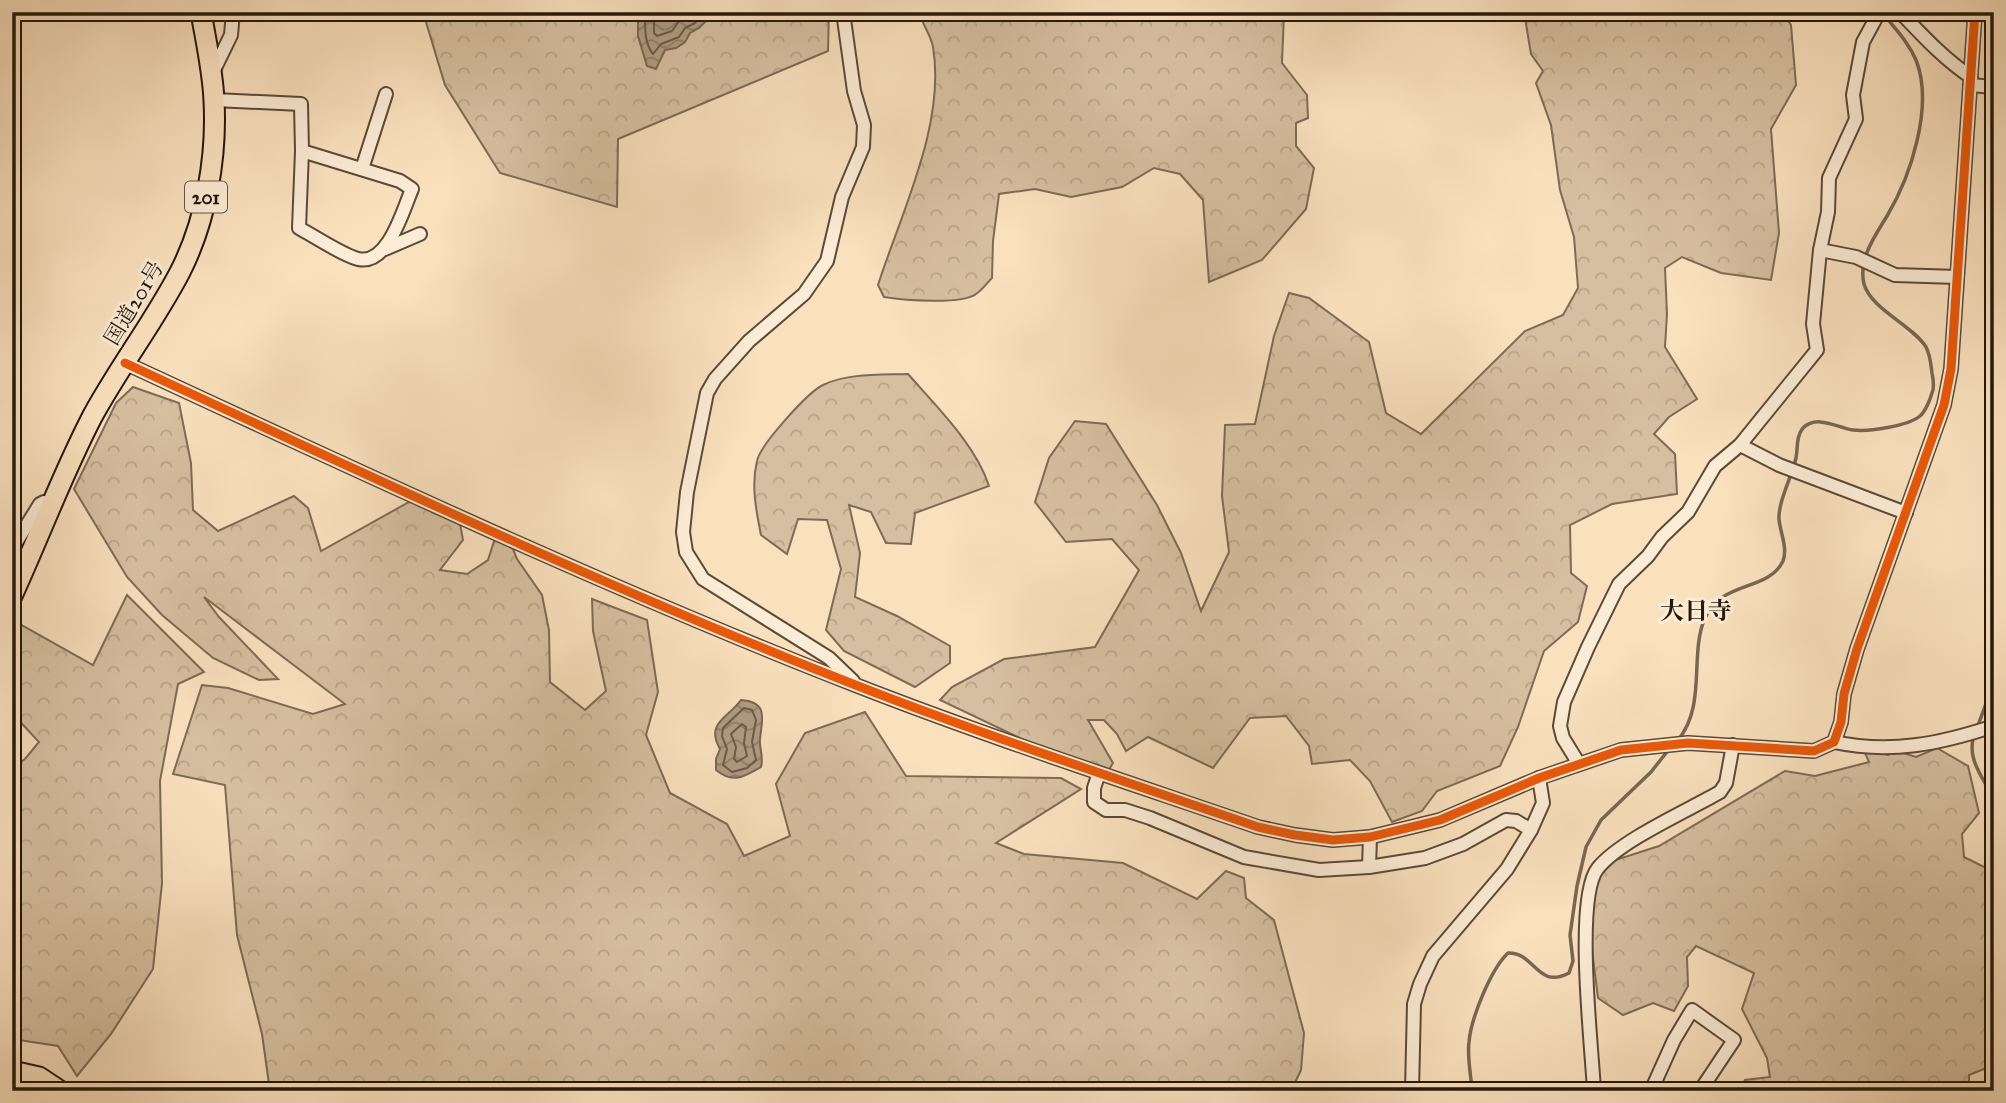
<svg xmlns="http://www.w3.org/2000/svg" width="2006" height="1103" font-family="'IM FELL Great Primer','Noto Serif JP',serif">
<defs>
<pattern id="forest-crowns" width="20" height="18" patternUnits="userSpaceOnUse" patternTransform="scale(1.75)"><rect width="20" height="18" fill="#d6bfa0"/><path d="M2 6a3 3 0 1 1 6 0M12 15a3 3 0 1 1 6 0" fill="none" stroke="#b8a389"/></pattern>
<pattern id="park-tufts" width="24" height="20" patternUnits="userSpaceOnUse" patternTransform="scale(1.75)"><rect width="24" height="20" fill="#d6bfa0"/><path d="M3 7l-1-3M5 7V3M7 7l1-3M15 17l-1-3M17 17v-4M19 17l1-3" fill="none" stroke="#b8a389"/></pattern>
<pattern id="water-waves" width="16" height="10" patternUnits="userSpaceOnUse" patternTransform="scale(1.75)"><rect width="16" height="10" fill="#b19c82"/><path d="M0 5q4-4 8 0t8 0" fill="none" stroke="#907e69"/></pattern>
</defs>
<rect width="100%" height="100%" fill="#fae1be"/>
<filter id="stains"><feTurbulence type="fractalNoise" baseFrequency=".00286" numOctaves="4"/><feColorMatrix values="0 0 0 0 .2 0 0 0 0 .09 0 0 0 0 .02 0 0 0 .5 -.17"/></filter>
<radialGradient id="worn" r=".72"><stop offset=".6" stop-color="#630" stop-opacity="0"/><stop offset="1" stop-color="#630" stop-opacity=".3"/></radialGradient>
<!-- forest -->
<g fill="url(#forest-crowns)" stroke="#7d6b56" stroke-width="2">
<polygon points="423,12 748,12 751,20 791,12 829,12 828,51 618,139 617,207 500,173 445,85"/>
<path d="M919 12H1287L1284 14 1282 63 1307 95 1308 118 1296 123V146L1314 168 1306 209 1262 260 1209 282 1203 200 1180 174 1154 168 1122 187 1071 197 1035 189 999 194 993 241 992 278C987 283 982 290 976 294 962 305 903 300 884 297L878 285C901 213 946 124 933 47 931 35 922 24 919 12Z"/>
<polygon points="1524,12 1783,12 1791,25 1796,85 1771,129 1779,233 1771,280 1721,273 1682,257 1665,268 1667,314 1665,347 1697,399 1669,417 1654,434 1675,454 1677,494 1612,504 1570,525 1571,573 1587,586 1578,622 1544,651 1518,727 1500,766 1437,791 1422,811 1392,822 1370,781 1350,760 1312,764 1309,746 1286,716 1250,718 1213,768 1148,737 1126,751 1117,734 1104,720 1088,720 1113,763 1104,778 940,700 952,687 1004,659 1095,647 1139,570 1112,539 1066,542 1035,502 1049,458 1075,421 1106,424 1157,505 1181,553 1201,611 1229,552 1222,496 1225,425 1255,424 1274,336 1289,293 1309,298 1369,342 1386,413 1421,434 1525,331 1563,315 1578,288 1574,237 1560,190 1551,125 1536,83 1543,71 1531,54"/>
<path d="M908 374C936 406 976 445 989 486L915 513 911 544 886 543 871 512 849 505 860 553 855 597 897 616 950 646V663L915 687 844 651 826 630 841 569 827 520 798 519 787 554 761 535C756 510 751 486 757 461 760 445 808 392 823 385 847 373 881 375 908 374Z"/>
<polygon points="133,387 179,403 191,463 193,510 218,531 294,496 308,508 321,551 409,502 458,513 463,540 440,570 467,574 488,560 496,535 510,542 517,559 542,595 549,630 550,682 585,710 606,691 593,631 592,599 647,620 658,692 646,735 670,793 727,824 744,856 790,836 776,784 805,733 865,712 906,776 1061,778 1081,789 996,843 1024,854 1123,863 1197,899 1226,871 1244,878 1246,898 1274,920 1304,1033 1301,1070 1291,1091 270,1091 262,1034 237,935 225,785 173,774 202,685 228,688 313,714 345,704 204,597 219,617 278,679 259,680 213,658 162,615 127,577 74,489 116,403"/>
<polygon points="127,595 204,672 178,684 160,781 162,883 153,969 111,1034 77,1076 58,1046 12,1039 12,768 25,759 39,742 12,713 12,631 16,622 93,665"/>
<polygon points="1863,748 1888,755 1897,751 1916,757 1937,748 1968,766 1979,813 1962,834 1964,857 1984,867 1994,865 1994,1065 1969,1075 1969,1091 1739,1091 1745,1080 1770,1077 1767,1058 1742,1009 1754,973 1696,946 1687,957 1688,986 1674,1011 1653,1003 1623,1015 1598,998 1586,901 1606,863 1659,846 1785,771 1815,776 1869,762"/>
</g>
<!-- park -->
<polygon fill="url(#park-tufts)" stroke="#7d6b56" stroke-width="2" points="12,1078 45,1091 12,1091"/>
<!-- water -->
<g fill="url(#water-waves)" stroke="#796753" stroke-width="2">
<polygon points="638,12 736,12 734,15 713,14 699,28 690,33 685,42 676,48 665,50 656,69 647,66 638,36"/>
<path d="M741 700C769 702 762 719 760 739 759 749 764 756 761 767 744 777 733 784 716 770V759L720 749C705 723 728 718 741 700Z"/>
</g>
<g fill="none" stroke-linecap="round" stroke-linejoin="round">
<!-- shore -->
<g stroke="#6a5a48" stroke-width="2">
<path d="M645 12C645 27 644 43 653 54L661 44 679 37 685 28 695 23 704 12"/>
<polyline points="654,12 654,33 657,36 672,31 679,21 692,12"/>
<polygon points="744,708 752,710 756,720 752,742 756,760 747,768 732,772 723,765 727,749 722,736 723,728"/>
<polygon points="742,724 746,727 744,743 747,756 737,762 734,759 736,747 731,734"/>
</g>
<!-- stream -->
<g stroke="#796753" stroke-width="3.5">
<polyline points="1977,728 1994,682"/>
<path d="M1974 735C1966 760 1984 778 1994 800"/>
<path d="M1678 740C1707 705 1689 654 1705 618 1722 580 1768 592 1783 561 1788 548 1780 532 1779 519 1778 502 1792 476 1796 458 1798 448 1796 436 1803 428 1817 414 1838 428 1853 430 1868 432 1908 426 1920 416 1925 412 1930 400 1932 393 1935 387 1933 379 1932 373 1931 365 1930 354 1926 347 1912 325 1871 309 1864 284 1858 259 1875 236 1887 216 1911 176 1934 105 1916 60 1908 41 1894 28 1882 12"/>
<path d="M1472 1091C1471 1075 1467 1057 1469 1042 1471 1018 1491 969 1508 953 1535 952 1537 990 1569 973L1573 961 1570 935 1577 886 1586 847 1601 820 1651 772 1670 748"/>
</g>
<!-- minor casing -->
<g stroke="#5a4a39" stroke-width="16">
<g id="minor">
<polyline points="843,12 854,91 864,125 863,147 842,197 827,261 804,294 749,341 715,379 707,393 687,492 683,532 686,552 703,579 829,658 853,681"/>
<path d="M1900 12C1923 36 1944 59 1971 77"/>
<polyline points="212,74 231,35 233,12"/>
<polyline points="1970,85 1994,87"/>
<path d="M215 100 301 104 302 151 299 228C314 236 342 255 358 259 388 266 403 210 412 189L400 181 302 151"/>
<polyline points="362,169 386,94"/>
<polyline points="385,249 420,234"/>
<polyline points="1820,250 1856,257 1895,275 1957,277"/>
<path d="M125 363C367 475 609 589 858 686 989 737 1124 781 1258 827L1295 835 1333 840 1370 837 1440 820 1539 778 1621 750 1688 743 1814 751 1834 742 1841 722 1844 694 1857 649 1944 405 1951 369 1975 12"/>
<polyline points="1740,445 1779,465 1906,513"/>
<polyline points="12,549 40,504 44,502 52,505"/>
<path d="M1834 742C1890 754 1940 744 1994 726"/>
<polyline points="1579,764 1563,738 1560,726 1564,702 1588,647 1619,584 1648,556 1662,537 1688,512 1715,466 1740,445 1817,350 1813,324 1820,250 1828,212 1829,178 1856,119 1853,95 1863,42 1876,18 1871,12"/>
<polyline points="1099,773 1094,788 1094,802 1106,810 1125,810 1150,818 1244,857 1319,870 1369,867 1425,858 1463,844 1506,820 1516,821 1531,830"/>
<polyline points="1369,867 1370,837"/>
<polyline points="1412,1091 1414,1004 1420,984 1433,956 1507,869 1531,830 1543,803 1539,778"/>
<path d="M1594 1091C1592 1047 1574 897 1598 868 1621 840 1687 811 1720 792L1726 783 1733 745"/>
<polyline points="1651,1091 1674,1040 1692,1010 1734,1040 1700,1091"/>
</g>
</g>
<!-- highway casing -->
<g stroke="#24170d" stroke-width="23">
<g id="highway">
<path d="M12 596C39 537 62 475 92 417 119 367 154 322 180 272 206 221 217 158 214 101 213 72 206 42 201 12"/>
<polyline points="12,1071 39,1077 60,1091"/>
</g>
</g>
<!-- minor -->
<use href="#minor" stroke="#fcecd5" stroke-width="12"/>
<!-- highway -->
<use href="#highway" stroke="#fae1be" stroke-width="19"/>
<!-- cycleway casing -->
<g stroke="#fcecd5" stroke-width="13">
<path id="cycleway" d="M125 363C367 475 609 589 858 686 989 737 1124 781 1258 827L1295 835 1333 840 1370 837 1440 820 1539 778 1621 750 1688 743 1814 751 1834 742 1841 722 1844 694 1857 649 1944 405 1951 369 1975 12"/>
</g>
<!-- cycleway -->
<use href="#cycleway" stroke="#e8590c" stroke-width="9"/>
</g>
<g text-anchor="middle" stroke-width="6" stroke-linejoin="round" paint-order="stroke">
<!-- shield labels -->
<rect fill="#fcecd5" stroke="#655749" stroke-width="2" x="185" y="181.5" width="42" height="31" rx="5"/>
<g font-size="19" font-weight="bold" fill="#24170d">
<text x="206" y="204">201</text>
</g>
<!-- street labels -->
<g font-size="21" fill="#24170d" stroke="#fcecd5">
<text transform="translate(134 303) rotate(-59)" y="7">国道201号</text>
</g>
<!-- quarter labels -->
<g font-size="24" font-weight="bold" fill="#24170d" stroke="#fcecd5">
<text x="1696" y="619">大日寺</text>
</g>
</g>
<!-- margin -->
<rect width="2006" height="1103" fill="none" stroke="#fae1be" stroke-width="42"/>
<rect x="14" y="14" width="1978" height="1075" fill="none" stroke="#24170d" stroke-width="3.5"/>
<rect x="21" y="21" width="1964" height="1061" fill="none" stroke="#24170d" stroke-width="2"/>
<rect width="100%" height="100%" filter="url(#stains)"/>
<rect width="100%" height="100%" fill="url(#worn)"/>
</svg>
